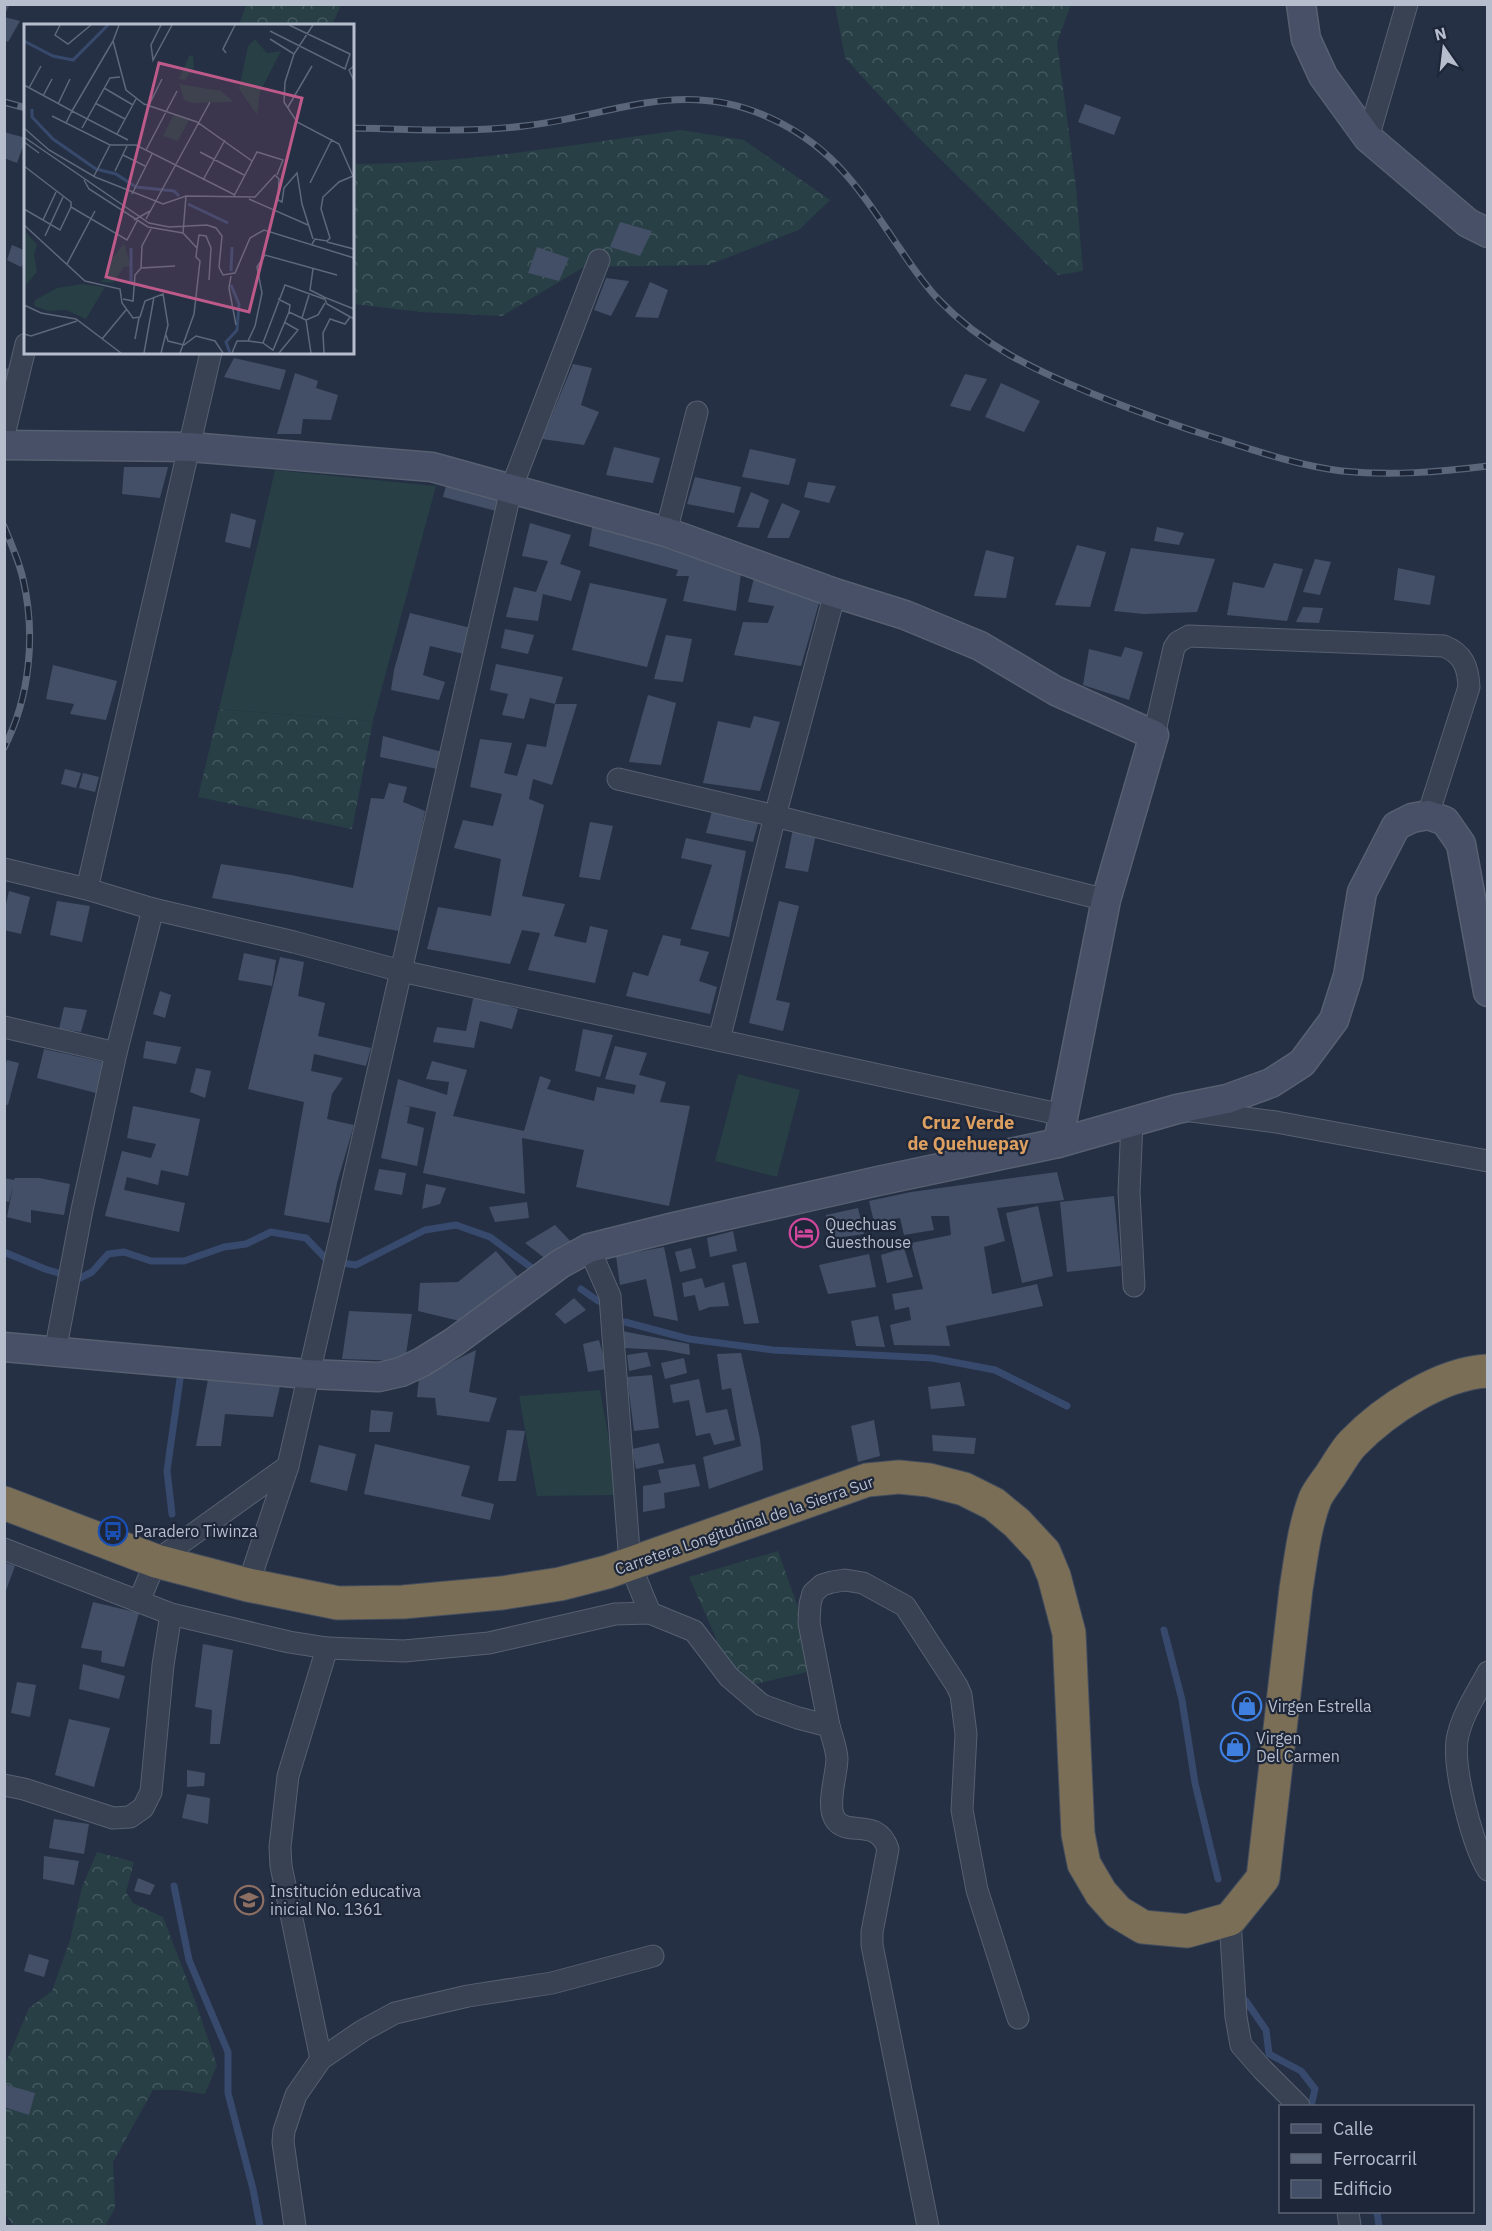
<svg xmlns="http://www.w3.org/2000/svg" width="1492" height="2231" font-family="'IBM Plex Sans',sans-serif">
<defs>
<pattern id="forest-crowns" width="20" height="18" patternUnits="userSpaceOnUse" patternTransform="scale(1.5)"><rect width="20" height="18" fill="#273f45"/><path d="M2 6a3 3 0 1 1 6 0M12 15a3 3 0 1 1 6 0" fill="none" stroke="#44595f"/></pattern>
</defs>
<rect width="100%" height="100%" fill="#253044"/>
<!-- forest -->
<g fill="url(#forest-crowns)">
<polygon points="246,5 246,4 341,5 332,25 239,25"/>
<polygon points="835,5 1071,5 1057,42 1076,187 1083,271 1058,275 915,134 845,58"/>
<path d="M681 130 744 140 830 200 799 230 708 265 584 267 502 316 421 312 353 304V164C463 164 572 145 681 130Z"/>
<polygon points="219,709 373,721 352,829 198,797"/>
<polygon points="778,1551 820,1669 738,1688 689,1577"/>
<polygon points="97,1852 134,1862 126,1892 133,1903 163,1917 194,1998 217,2065 205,2094 177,2090 153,2090 113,2162 115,2208 105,2226 13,2226 5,2213 5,2065 29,2008 52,1991 70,1940 82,1887"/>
</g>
<!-- pitch -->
<g fill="#273f45">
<polygon points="275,470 436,486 373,721 219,709"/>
<polygon points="738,1074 800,1090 777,1177 715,1161"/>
<polygon points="600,1390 619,1495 537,1496 519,1396"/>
</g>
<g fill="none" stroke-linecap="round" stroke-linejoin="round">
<!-- stream -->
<g stroke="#37496c" stroke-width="7">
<polyline points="4,1252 45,1269 78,1279 92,1272 108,1254 124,1252 151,1261 184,1261 224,1247 246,1244 271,1232 306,1238 328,1261 356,1265 425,1230 456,1225 490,1237 532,1268"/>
<polyline points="581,1289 598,1301"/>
<polyline points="625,1322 689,1339 773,1350 932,1358 995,1370 1067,1406"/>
<polyline points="172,1514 167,1471 180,1379"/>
<polyline points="1164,1630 1182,1700 1195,1783 1218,1879"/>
<polyline points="174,1886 189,1960 228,2052 228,2093 253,2189 260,2226"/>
<polyline points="1246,2001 1266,2030 1269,2054 1301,2071 1315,2089 1311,2106"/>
<polyline points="1377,2212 1379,2226"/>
</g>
</g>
<!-- building -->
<g fill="#434f66">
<polygon points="4,4 10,4 4,16"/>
<polygon points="4,17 20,21 8,42 4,40"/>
<polygon points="1085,104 1121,117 1114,135 1078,122"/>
<polygon points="4,132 26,138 17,163 4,158"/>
<polygon points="620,222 652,231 640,256 610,247"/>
<polygon points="12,245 26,251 26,261 21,267 7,260"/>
<polygon points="537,247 569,258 559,281 528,273"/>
<polygon points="606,278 629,281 611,316 594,310"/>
<polygon points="650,282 668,290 658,318 635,317"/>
<polygon points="234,358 286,370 280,390 224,377"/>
<polygon points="573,364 592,368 581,405 599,412 584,445 542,439"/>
<polygon points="4,367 17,373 8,387 4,385"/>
<polygon points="295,373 318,381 316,388 338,395 331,420 303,419 301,434 277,434"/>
<polygon points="965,374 987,379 970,411 950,406"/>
<polygon points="1001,383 1040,401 1024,432 985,417"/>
<polygon points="614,447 660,458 653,483 606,475"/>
<polygon points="750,449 796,459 789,485 742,477"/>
<polygon points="124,467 168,467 160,498 122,494"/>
<polygon points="695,477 741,487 734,513 687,504"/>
<polygon points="448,478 502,493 496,511 443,497"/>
<polygon points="808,482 836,486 829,503 804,497"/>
<polygon points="751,492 769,500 759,528 737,527"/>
<polygon points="782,503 800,511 789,538 767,538"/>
<polygon points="231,513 256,520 250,548 225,542"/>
<polygon points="593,522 742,566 736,611 683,601 689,576 676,576 678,570 589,546"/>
<polygon points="530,523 571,535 560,564 581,571 571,601 543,594 538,621 506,617 514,587 536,592 548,561 522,556"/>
<polygon points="1157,527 1184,533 1179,545 1154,541"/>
<polygon points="1077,545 1106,552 1090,607 1055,605"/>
<polygon points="1131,548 1215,559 1197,612 1144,614 1114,611"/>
<polygon points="986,550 1014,557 1006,598 974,596"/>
<polygon points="1315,559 1331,562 1320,595 1303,592"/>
<polygon points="1274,563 1303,569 1287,621 1227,615 1233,582 1264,588"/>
<polygon points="1398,568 1435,576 1430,605 1394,600"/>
<polygon points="754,578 821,596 801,666 734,655 743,622 768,623 774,606 748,602"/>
<polygon points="590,583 667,599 647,667 572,650"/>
<polygon points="1303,607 1323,608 1319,623 1296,622"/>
<polygon points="410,613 471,628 464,654 430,646 423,675 445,682 439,700 391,690 394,670"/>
<polygon points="505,629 534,635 528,654 501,648"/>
<polygon points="666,635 692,639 683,682 654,679"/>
<polygon points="1125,647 1143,652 1129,700 1083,685 1089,649 1121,657"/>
<polygon points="496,664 563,677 555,704 530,698 524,719 502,715 508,694 490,690"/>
<polygon points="53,665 117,681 106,720 70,714 74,704 46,699"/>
<polygon points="648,695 676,703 661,765 629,762"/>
<polygon points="555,704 577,704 552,785 533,779 529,799 544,805 522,896 565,904 554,936 586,943 590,926 608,930 595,983 528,970 540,933 522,930 510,964 427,949 438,907 491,916 501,859 454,848 463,820 493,826 502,794 470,787 480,739 512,743 504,773 517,776 527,744 546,747"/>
<polygon points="754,716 780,722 760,791 703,783 718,721 750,728"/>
<polygon points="383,736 442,752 437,769 380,757"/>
<polygon points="65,769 81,773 76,788 61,784"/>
<polygon points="83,773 99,777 95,792 79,788"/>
<polygon points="389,783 407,787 403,802 425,811 408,899 399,931 212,898 221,864 291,875 353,888 371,798 384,799"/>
<polygon points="712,811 759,820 753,842 706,833"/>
<polygon points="590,822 613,826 600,880 579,877"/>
<polygon points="793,829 816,834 808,872 785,868"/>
<polygon points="686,838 746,851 729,937 691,929 712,865 681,858"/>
<polygon points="9,891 30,897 21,934 4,930 4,913"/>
<polygon points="57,901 90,906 82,942 50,935"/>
<polygon points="779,901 799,906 776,1000 790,1003 783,1031 749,1023"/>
<polygon points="663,935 681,939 680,945 709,952 699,981 717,987 710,1014 626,996 633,972 648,976"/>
<polygon points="244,953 276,960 272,986 238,980"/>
<polygon points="280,957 304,962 298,996 325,1003 318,1036 371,1048 366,1066 314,1054 311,1071 343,1078 332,1094 327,1119 354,1125 337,1183 329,1223 284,1215 304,1102 248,1089"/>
<polygon points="160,991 171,995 165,1018 153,1014"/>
<polygon points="473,999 486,999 518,1009 512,1029 480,1021 474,1048 433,1042 437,1027 466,1031"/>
<polygon points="64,1007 87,1010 81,1032 59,1029"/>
<polygon points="583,1029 613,1035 600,1077 575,1071"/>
<polygon points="146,1041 181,1047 176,1064 143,1058"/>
<polygon points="615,1046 647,1053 639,1075 666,1082 660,1102 690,1106 669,1206 576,1187 584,1150 522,1138 525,1194 423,1173 436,1112 403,1105 410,1107 407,1123 424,1128 417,1166 381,1158 398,1079 447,1095 449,1082 426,1079 432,1061 467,1070 453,1116 524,1131 540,1076 551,1080 547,1089 594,1101 597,1087 634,1094 636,1085 605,1079"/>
<polygon points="44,1049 107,1063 100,1094 37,1078"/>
<polygon points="7,1060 19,1063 8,1105 4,1104 4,1068"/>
<polygon points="196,1068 211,1071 205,1098 190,1092"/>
<polygon points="133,1106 200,1119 188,1176 161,1170 158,1185 127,1177 124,1190 185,1203 179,1232 105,1216 122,1151 151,1158 156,1144 127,1138"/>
<polygon points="379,1169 406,1173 402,1195 374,1190"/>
<polygon points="1057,1172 1064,1200 997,1208 1005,1241 984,1247 992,1294 1037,1284 1043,1306 946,1326 950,1346 894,1345 890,1325 911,1320 909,1307 895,1310 892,1294 923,1289 911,1243 951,1235 949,1216 931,1216 934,1230 904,1235 900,1218 874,1222 869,1201 911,1192"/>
<polygon points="4,1178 14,1180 15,1178 39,1178 70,1184 64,1215 31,1210 31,1223 7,1217 13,1186 9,1202 4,1201"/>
<polygon points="426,1184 446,1188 440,1204 422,1209"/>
<polygon points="1114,1196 1121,1266 1067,1272 1060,1202"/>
<polygon points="527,1202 529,1218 495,1222 489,1207"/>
<polygon points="1038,1206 1053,1276 1022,1283 1006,1213"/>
<polygon points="858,1208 864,1234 829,1239 826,1215"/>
<polygon points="555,1225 575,1246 551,1263 525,1243"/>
<polygon points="733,1231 737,1251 710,1257 707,1238"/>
<polygon points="664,1247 672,1286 678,1321 654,1316 646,1279 620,1285 616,1256"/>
<polygon points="691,1248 696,1268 680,1272 675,1252"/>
<polygon points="904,1248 913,1277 887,1283 881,1255"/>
<polygon points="496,1251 519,1278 464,1322 418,1311 420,1283 458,1282"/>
<polygon points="869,1254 876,1287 828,1294 819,1265"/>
<polygon points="746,1262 759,1323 744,1324 732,1265"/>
<polygon points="702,1278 705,1288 724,1282 729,1306 710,1307 699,1311 695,1295 684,1297 682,1283"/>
<polygon points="574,1298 586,1310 565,1324 555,1314"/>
<polygon points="349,1311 412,1314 405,1361 342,1359"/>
<polygon points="878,1316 885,1347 856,1346 851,1321"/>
<polygon points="622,1331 689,1344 690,1355 664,1350 624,1348"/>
<polygon points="599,1340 607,1369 588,1372 583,1344"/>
<polygon points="476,1350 469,1392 497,1398 489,1422 437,1415 435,1398 417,1397 419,1378"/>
<polygon points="647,1352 651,1366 629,1371 627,1355"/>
<polygon points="741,1353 760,1439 763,1470 709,1489 703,1457 741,1446 731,1388 722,1390 717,1354"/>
<polygon points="684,1358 687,1373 665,1379 661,1363"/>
<polygon points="652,1375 659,1428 634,1431 627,1377"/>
<polygon points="208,1379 281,1382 273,1417 225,1414 221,1446 196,1446"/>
<polygon points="699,1379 706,1413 727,1409 735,1440 714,1445 710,1433 696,1436 689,1400 673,1403 670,1385"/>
<polygon points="960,1382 965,1406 931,1409 928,1387"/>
<polygon points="371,1410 393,1412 390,1432 369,1432"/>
<polygon points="874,1420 880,1456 858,1462 851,1426"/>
<polygon points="507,1430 525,1431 516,1481 498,1481"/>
<polygon points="932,1435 976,1438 974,1454 933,1451"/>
<polygon points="659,1443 664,1463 636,1469 632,1449"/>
<polygon points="375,1444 470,1466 461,1496 494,1504 490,1520 364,1494"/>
<polygon points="319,1445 356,1454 347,1491 310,1482"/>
<polygon points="695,1464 700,1486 664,1493 665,1508 643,1512 643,1486 661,1483 658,1470"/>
<polygon points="4,1562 15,1566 5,1593 4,1592"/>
<polygon points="93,1602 139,1613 124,1667 101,1662 102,1651 81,1648"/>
<polygon points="203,1644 233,1650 220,1744 210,1744 212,1710 195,1707"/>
<polygon points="83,1664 125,1676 119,1699 79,1689"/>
<polygon points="17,1682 36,1685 30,1717 11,1713"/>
<polygon points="69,1719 110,1728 94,1787 55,1775"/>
<polygon points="187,1770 205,1773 204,1786 187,1787"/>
<polygon points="187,1794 210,1798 208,1824 182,1818"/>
<polygon points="54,1819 89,1824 84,1854 49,1848"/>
<polygon points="44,1856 79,1861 74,1885 43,1879"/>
<polygon points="138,1878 155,1885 150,1895 134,1891"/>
<polygon points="29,1954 49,1960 44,1977 24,1971"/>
<polygon points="4,2084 35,2093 29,2115 4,2107"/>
</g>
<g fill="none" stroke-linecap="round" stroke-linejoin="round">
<!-- street casing -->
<g stroke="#576071" stroke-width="23">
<g id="street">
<polyline points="1368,138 1407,4"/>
<polyline points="4,435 26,344"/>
<polyline points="666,532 697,412"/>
<path d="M1154 735 1174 648 1178 642 1189 636 1444 646C1463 654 1468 666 1469 687L1428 815"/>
<polyline points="618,779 775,816 1106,900"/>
<polyline points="4,869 87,889 153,909 294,942 401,971 1063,1115"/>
<polyline points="87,889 211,352"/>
<polyline points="4,1027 116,1053"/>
<polyline points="719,1040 775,816 835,593"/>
<polyline points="1192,1111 1276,1122 1488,1161"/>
<polyline points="1132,1122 1129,1192 1134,1286"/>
<polyline points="589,1248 610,1296 630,1564 650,1613"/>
<polyline points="55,1352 82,1210 116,1053 153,909"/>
<polyline points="4,1549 171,1614 289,1642 327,1648 404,1651 489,1643 615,1614 650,1613 694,1631 729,1677 762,1705 798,1718 829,1726 809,1623 810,1604 813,1593 822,1585 832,1582 845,1580 863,1583 905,1606 957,1686 961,1695 966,1734 962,1810 977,1890 1018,2018"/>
<polyline points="248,1585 288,1466 511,489 599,260"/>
<polyline points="139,1601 156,1561 288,1466"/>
<path d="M1488 1672C1477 1693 1461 1716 1457 1740 1453 1769 1472 1844 1488 1870"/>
<path d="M829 1726C832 1737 836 1747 837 1758 837 1775 826 1805 835 1819 847 1838 877 1816 888 1849L872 1932V1945L928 2226"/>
<polyline points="4,1785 24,1789 113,1818 130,1817 143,1808 151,1792 163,1665 171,1614"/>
<polyline points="1230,1919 1236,2017 1241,2045 1262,2069 1299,2106"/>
<polyline points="321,2059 281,1866 280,1847 288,1776 327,1648"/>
<polyline points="1348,2212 1350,2226"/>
<polyline points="295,2226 283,2142 284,2131 296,2095 321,2059 362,2031 395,2013 468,1996 552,1983 653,1956"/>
</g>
</g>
<!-- secondary casing -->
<g stroke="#576071" stroke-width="31">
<g id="secondary">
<polyline points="1301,4 1306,39 1323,76 1368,138 1468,223 1488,233"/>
<polyline points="4,445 190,447 432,467 666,532 835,593 905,615 980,646 1056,691 1154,735 1106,900 1058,1143"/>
<polyline points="4,1347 307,1374 379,1377 401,1372 422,1362 454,1342 560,1264 589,1248 674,1227 878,1181 1058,1143 1177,1109 1227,1099 1271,1083 1302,1063 1334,1020 1348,976 1362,892 1396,826 1412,818 1428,815 1445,821 1461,844 1488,992"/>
</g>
</g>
<!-- highway casing -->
<g stroke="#444d5e" stroke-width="35">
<path id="highway" d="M4 1503 156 1561 248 1585 338 1603 403 1602 502 1593 560 1584 607 1572 867 1480 899 1477 929 1480 964 1489 994 1504 1017 1523 1044 1552 1054 1576 1069 1633 1078 1834 1084 1864 1101 1893 1118 1912 1143 1927 1187 1931 1230 1919 1263 1878 1296 1589C1301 1559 1304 1528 1315 1499 1319 1490 1327 1481 1332 1473 1339 1463 1345 1451 1353 1443 1385 1410 1441 1373 1488 1371"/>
</g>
<!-- street -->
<use href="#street" stroke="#394253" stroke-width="21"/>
<!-- secondary -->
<use href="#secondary" stroke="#475067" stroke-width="28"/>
<!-- highway -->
<use href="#highway" stroke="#7a6e56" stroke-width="33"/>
<!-- rail casing -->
<g stroke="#5b667b" stroke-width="7">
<g id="rail">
<polyline points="4,102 26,108"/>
<path d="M352 128C409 129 467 133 524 126 608 117 676 79 761 114 829 142 856 184 896 243 909 262 922 282 938 299 983 346 1034 370 1093 394 1135 411 1176 426 1219 439 1259 452 1300 466 1342 471 1391 476 1439 472 1488 466"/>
<path d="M4 526C11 544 19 561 23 579 36 635 30 697 4 748"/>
</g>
</g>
<!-- rail -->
<use href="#rail" stroke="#1e2739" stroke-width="4.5" stroke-dasharray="14" stroke-linecap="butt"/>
</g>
<!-- icons -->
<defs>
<g id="hotel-ring" transform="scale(1.5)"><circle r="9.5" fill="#1e2739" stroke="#d1479c" stroke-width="1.5"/><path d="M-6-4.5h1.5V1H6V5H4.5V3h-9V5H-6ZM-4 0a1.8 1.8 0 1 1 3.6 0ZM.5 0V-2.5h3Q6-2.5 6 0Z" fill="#d1479c"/></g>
<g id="bus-ring" transform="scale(1.5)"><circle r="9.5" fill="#1e2739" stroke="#1a4fb4" stroke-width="1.5"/><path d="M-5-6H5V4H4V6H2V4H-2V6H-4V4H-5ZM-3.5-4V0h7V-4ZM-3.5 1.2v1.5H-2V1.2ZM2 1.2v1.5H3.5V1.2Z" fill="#1a4fb4"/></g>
<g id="shop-ring" transform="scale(1.5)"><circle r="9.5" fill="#1e2739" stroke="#3f7fe0" stroke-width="1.5"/><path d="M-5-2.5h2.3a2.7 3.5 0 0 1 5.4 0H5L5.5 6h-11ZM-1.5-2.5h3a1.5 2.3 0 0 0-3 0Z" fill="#3f7fe0"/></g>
<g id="school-ring" transform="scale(1.5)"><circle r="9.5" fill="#1e2739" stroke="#8d6e63" stroke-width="1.5"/><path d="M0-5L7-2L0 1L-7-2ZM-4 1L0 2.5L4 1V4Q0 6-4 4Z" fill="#8d6e63"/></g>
</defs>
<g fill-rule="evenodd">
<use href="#hotel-ring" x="804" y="1233"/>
<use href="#bus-ring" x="113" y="1531"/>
<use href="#shop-ring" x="1247" y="1706"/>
<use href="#shop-ring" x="1235" y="1747"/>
<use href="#school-ring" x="249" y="1900"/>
</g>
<g text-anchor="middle" stroke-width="4.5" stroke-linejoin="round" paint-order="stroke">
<!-- poi labels -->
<g font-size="16" fill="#b6bdcd" stroke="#1e2739" text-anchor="start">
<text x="825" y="1230">Quechuas<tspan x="825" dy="18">Guesthouse</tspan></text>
<text x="134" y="1537">Paradero Tiwinza</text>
<text x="1268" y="1712">Virgen Estrella</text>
<text x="1256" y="1744">Virgen<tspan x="1256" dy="18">Del Carmen</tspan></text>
<text x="270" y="1897">Institución educativa<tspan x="270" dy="18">inicial No. 1361</tspan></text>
</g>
<!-- street labels -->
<g font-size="16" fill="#b6bdcd" stroke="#1e2739">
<text transform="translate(744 1525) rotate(-19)" y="6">Carretera Longitudinal de la Sierra Sur</text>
</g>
<!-- neighbourhood labels -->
<g font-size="18" font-weight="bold" fill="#dea061" stroke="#1e2739">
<text x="968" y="1129">Cruz Verde<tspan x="968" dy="21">de Quehuepay</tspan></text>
</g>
</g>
<!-- overview -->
<g transform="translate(24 24)">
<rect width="330" height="330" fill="#253044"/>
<path d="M231 15 243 29 257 27 236 68 233 91 215 65 224 22ZM169 31 170 44 161 56 155 55 165 32ZM155 60 197 67 210 78 168 79 160 76ZM0 206 13 221 10 230 13 248 2 261ZM100 219 107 242 100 243 89 259 75 258 83 253 86 237ZM58 260 81 263 62 295 42 286 25 287 10 282 11 276 33 264Z" fill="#273f45"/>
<path d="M150 90 165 96 154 117 139 112Z" fill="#273f45"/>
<path fill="none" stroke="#37496c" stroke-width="3" d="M0 17 29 32 49 36 84 1M8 85V93L29 115 72 145 92 150 112 163 150 167 155 172M164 180 204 199M207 247 208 223M107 260V224M206 329 202 318 213 306 215 280 207 261"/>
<path fill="none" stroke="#5f687b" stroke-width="1.5" d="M36 1 31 11 44 20 67 1M95 1 89 17 102 66 120 80 173 98 228 137M137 1 127 21 129 36 148 1M246 7 321 45 326 30 265 1M246 15 270 30M202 29 199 25 211 1M330 42 325 46 330 57M0 61 48 87 89 17M5 64 17 42M80 64 109 81M19 72 28 55M71 79 101 95M34 80 46 55M125 81 138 55M264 83 288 42M28 92 86 121H112L211 171M42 99 48 87 104 116M0 104 25 126 71 153 139 180 162 172 231 173 251 151 255 155 254 176 258 178 260 164 273 149 278 180 289 215M58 104 86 54 96 53M93 110 112 75M0 113 125 199 145 203 183 201 192 204 198 212 195 243 199 251 211 249 226 214 240 206 330 234M0 118 15 129M122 126 153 67M176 128 220 151M99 131 121 142M0 142 47 178V183L103 216 113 197M91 147 103 122M70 152 86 121M60 156 65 165 124 203 159 209 173 224 175 211 182 212 187 224 185 256M179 156 201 116M286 159 308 115M108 170 128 130M210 172 233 128 259 136 253 151M225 175 284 201M0 185 36 206 47 183M122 195 186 78M19 196 32 168M110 196 126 187M0 201 61 257 96 265 98 279 109 294 116 293 121 277 139 270 144 301 137 329M159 209 162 172M21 212 39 173M303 218 330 225M288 220 291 215 303 217 306 214 297 185 299 173 315 158 329 152 315 120 273 98 260 78 261 58 270 30 289 1M43 240 71 187M117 244 118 222 127 205M289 245 286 266 300 273M207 252 205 264 212 301M99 275 109 277 111 251 117 244 151 242M254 275 266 281 265 288 282 296 287 329M0 281 17 289 52 295 97 329M330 285 300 273 303 280 330 295M278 294 285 271M282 296 294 291 301 279M0 310 7 312 53 297M142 311 144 317 160 321 172 312 191 317 199 329M78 315 102 286M111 315 115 294M224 317 239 319 261 261 300 275M239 319 249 326 265 288M120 329 130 273M156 329 170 290 176 237 172 233 173 224M208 329 213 317H224L231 302 238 269 233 243 241 231 313 251M255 329 274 306 260 298M300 329 299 309 306 295 321 300 326 293"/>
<path fill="#bd5a89" fill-opacity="0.15" stroke="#bd5a89" stroke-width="3" d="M135 39 278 74 225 288 82 253Z"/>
<rect width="330" height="330" fill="none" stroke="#b6bdcd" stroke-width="3"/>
</g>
<!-- border -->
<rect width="1492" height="2231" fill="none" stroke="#b6bdcd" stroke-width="12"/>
<!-- legend -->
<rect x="1279" y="2105" width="195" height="108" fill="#1e2739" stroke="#5b6374" stroke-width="1.5"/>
<rect x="1291" y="2124" width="30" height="9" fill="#475067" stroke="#5b6374" stroke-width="1.5"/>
<text x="1333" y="2135" font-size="18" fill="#b6bdcd">Calle</text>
<rect x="1291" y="2154" width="30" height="9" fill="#5b667b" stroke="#5b6374" stroke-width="1.5"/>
<text x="1333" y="2165" font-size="18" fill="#b6bdcd">Ferrocarril</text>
<rect x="1291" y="2180" width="30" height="18" fill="#434f66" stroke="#5b6374" stroke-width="1.5"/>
<text x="1333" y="2195" font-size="18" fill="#b6bdcd">Edificio</text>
<!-- north arrow -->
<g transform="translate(1444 48) rotate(346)" stroke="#1e2739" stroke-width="4.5" paint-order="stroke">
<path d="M0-4.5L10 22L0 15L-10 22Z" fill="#b6bdcd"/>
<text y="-9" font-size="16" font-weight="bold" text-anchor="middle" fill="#b6bdcd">N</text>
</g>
</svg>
